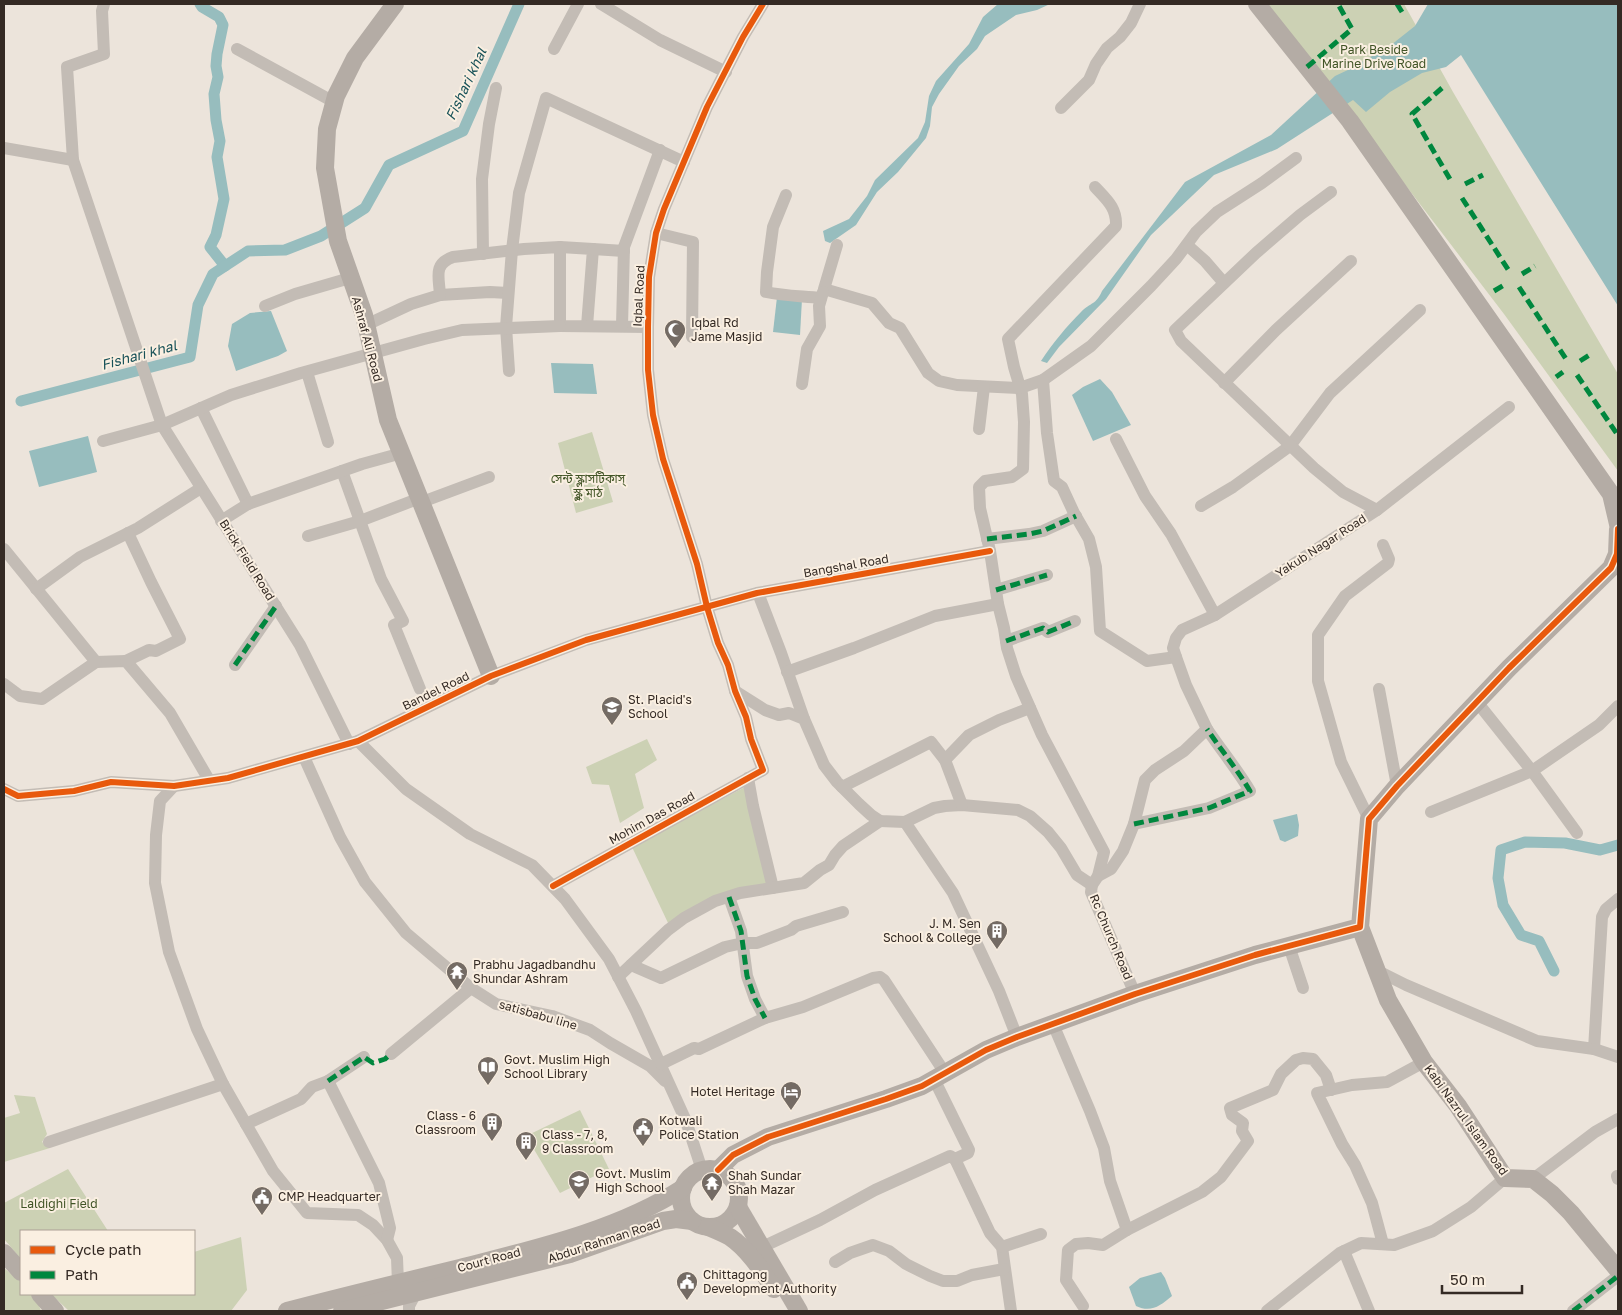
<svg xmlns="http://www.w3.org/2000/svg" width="1622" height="1315" font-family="'Golos Text','Noto Sans Bengali',sans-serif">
<rect width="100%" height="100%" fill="#ece4db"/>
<!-- green -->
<g fill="#ccd1b4">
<polygon points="1267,4 1404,4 1453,92 1618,374 1618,471 1504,314"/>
<polygon points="592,432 613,502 576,513 558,443"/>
<polygon points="647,739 657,760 635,774 644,808 620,823 609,785 592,784 586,767"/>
<polygon points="745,787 767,884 669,925 632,847"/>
<polygon points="14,1095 35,1097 47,1134 42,1142 50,1148 4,1162 4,1118 20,1113"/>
<polygon points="580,1110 609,1169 560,1193 526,1136"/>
<polygon points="68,1169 108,1231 21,1231 21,1259 4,1239 4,1203"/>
<polygon points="241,1237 247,1290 231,1311 69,1311 51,1294 194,1294 194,1252"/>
<polygon points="4,1268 21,1282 21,1294 35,1294 41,1311 4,1311"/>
</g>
<!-- water -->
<g fill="#97bdbe">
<polygon points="998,4 1050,4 1037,10 1016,15 985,36 977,49 959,66 939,94 932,107 930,126 926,138 898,172 877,192 856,225 830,243 825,241 823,231 849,219 867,196 875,180 918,138 925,122 929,96 936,81 969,44 983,17"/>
<path d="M1428 4H1618V306L1461 55 1446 67 1422 73 1390 92 1366 112 1353 100 1277 149 1214 175 1151 235 1106 299 1059 347 1047 363 1041 361C1053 343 1066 327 1081 312 1091 302 1096 305 1102 291L1185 182 1271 135 1335 76 1350 69 1391 45 1415 26Z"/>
<polygon points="777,297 802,299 800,335 773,332"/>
<polygon points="271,311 287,351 278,356 236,371 228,346 232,324 250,313"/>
<polygon points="551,363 593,364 597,394 554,393"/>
<polygon points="1100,379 1112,392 1131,425 1093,441 1072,395 1083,387"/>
<polygon points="88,436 97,472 39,487 29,451"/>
<polygon points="1297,814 1299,825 1298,836 1285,842 1280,840 1273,820"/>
<path d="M1161 1272 1165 1278 1172 1296C1160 1306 1151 1313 1136 1306L1129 1287 1140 1278Z"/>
</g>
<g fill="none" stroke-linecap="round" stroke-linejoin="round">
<!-- canal -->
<g stroke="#97bdbe" stroke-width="11">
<polyline points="200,4 202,7 219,17 223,25 217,54 216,66 218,77 214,94 216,120 220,141 217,157 224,199 216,235 210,247 225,266"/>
<polyline points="21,401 190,357 198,305 213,274 248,251 285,250 321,236 365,208 389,165 463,131 519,4"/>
<polyline points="1554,971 1539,941 1521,935 1503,905 1498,878 1501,850 1525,842 1565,843 1600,850 1618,845"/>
</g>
<!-- street -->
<g stroke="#c3bcb5" stroke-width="12">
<polyline points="104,4 102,11 104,54 67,67 73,160 162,425 300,645 349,744"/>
<polyline points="601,4 660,40 726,72"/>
<polyline points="237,49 334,102"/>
<polyline points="554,49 578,4"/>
<polyline points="1061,108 1089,80 1096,64 1107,48 1120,37 1131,23 1140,4"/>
<polyline points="4,148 73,160"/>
<path d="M1095 187C1107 200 1117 208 1116 226L1008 339 1014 367 1022 394 1024 422 1023 469 1012 477 985 481 979 487 980 508 990 551 998 604 1004 628 1007 648 1016 676 1042 735 1104 852 1098 876 1092 885 1091 892 1135 994"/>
<path d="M786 195 773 227 767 272 766 292C784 296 803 296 821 298"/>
<polyline points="656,233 693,242 692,337"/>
<polyline points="837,245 824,289 872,303 889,323 900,328 928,373 939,381 957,385 1020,388 1043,380 1091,346 1151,286 1176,259 1196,232 1217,212 1262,183 1296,158"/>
<polyline points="1187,245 1205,261 1224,283"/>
<polyline points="560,247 593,249 587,326"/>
<polyline points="593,249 624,251"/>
<polyline points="483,254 482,179 489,124 496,88"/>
<polyline points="440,295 490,292 508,293"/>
<polyline points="265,306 295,294 350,278"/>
<path d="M366 325 411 304 440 295C439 277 433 264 453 257L524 249 560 247V326L648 327"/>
<polyline points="622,326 624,247 660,150"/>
<polyline points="509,371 506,327 512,250 519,193 546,98 684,162"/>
<polyline points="307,372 328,442"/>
<polyline points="1043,380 1047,433 1054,481 1062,487 1074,513 1089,539 1096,567 1100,631 1147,661 1176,657"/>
<polyline points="1224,383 1276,330 1351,261"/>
<polyline points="802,384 807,349 820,326 819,306 823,292"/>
<polyline points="201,408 248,504"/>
<polyline points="979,429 984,387"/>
<polyline points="1116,439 1145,496 1171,534 1215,615"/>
<polyline points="103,441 162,425 231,395 301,373 424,339 462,330 560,326"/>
<polyline points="342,471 381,579 403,621 394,625 420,689"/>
<polyline points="422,502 489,477"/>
<polyline points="1201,506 1233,487 1290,446 1330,393 1420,310"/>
<polyline points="1377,510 1509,407"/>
<polyline points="221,521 248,504 362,464 402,453"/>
<polyline points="308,536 360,521 420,498"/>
<polyline points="987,539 1029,534 1043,531 1076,516"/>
<polyline points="4,549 96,662 126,661 170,713 209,780"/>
<polyline points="36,589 80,557 138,528 201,488"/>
<polyline points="996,590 1047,575"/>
<polyline points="758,593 781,653 804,719"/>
<polyline points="1006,641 1043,628 1048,632 1075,621"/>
<polyline points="126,661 149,650 156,651 180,639 151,582 128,533"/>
<polyline points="235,665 276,606"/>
<polyline points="787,672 854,648 935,616 998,604"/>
<polyline points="4,684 20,696 42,699 96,662"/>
<polyline points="1379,689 1397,786"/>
<polyline points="735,691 765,710 779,715 789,713 804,719 824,765 837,782 859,804 871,815 880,821 905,822 934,808 945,806 962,805 1018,810 1030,816 1048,832 1061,848 1077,875 1092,885"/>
<polyline points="1477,702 1532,771 1577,833"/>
<polyline points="358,741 406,789 470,834 532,865 565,899 609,959 636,1011 686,1121 702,1170"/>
<polyline points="304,757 340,837 365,882 406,933 471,988 496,1004 552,1016 590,1030 610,1043 650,1066 665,1081"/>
<polyline points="945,760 969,735 999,720 1030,708"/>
<polyline points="748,778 753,806 773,888"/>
<polyline points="174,786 160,801 156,835 155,883 169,952 197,1029 223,1084 273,1171 307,1213 358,1215 373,1225 387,1240 397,1258 398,1283"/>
<polyline points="842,787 931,742 945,760 962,805"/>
<polyline points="4,789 18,796 74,791 111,782 174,786 228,778 358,741 491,676 586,640 757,593 990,551"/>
<polyline points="1431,812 1532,771 1599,725 1618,706"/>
<polyline points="1369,819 1341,762 1318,681 1318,635 1345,596 1388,563 1389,559 1383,545"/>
<polyline points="905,822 953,893 999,991 1017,1037"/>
<path d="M1134 824 1209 808 1250 791C1237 769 1221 750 1207 729"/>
<polyline points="1098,876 1111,869 1123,851 1134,824 1145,780 1155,770 1184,751 1207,729 1186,685 1176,657 1173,648 1176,638 1182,630 1215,615 1377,510 1343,492 1314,468 1181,341 1175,330 1256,253 1300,215 1331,192"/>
<polyline points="553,886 763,770 751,739 746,717 735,691 728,665 718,643 707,607 697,564 663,459 653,415 648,370 648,327 649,277 656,233 664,209 707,107 743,37 763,4"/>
<polyline points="729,897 741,931 747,976 755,999 765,1018"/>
<polyline points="1289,946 1303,988"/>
<polyline points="631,965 661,978 725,947 743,943 757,943 791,930 796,926 843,912"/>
<polyline points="1376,970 1406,985 1537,1041 1594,1049 1602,917 1606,909 1618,899"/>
<polyline points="618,977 668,930 684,918 715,901 740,893 804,883 820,870 829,865 835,855 843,846 880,821"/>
<polyline points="1053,1024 1090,1111 1104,1148 1110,1181 1127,1230 1202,1192 1221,1177 1248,1141 1242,1131 1243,1123 1232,1115 1230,1108 1273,1090 1281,1074 1296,1060 1303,1058 1313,1059 1326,1075 1331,1090"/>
<polyline points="1594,1049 1618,1057"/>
<polyline points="391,1054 471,988"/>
<polyline points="661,1064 694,1048 699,1049 765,1018 803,1007 873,978 880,977 884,980 945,1073"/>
<polyline points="328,1081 364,1057"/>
<polyline points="246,1124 301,1099 312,1087 328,1081 379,1183 390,1228 387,1240"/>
<polyline points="49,1142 223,1084"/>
<polyline points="955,1159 990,1233 1002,1247 1011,1311"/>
<polyline points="1617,1176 1618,1179"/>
<polyline points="1533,1179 1595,1132 1618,1119"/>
<polyline points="1383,1244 1372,1203 1355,1165 1342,1144 1317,1093 1352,1085 1387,1082 1424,1062"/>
<polyline points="762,1247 820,1220 875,1190 950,1156 955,1159 968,1153 969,1150 934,1079"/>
<polyline points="1002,1247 1041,1234"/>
<polyline points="1344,1251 1369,1311"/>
<polyline points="835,1262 850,1253 873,1245 889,1251 906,1264 930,1276 943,1281 957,1281 972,1275 1004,1269"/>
<polyline points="1083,1306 1066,1280 1068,1250 1076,1244 1088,1243 1103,1245 1127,1230"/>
<polyline points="409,1311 409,1306 416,1293"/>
<polyline points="1267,1311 1340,1253 1361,1243 1394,1245 1433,1231 1471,1207 1505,1178"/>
<polyline points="1573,1311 1618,1276"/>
</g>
<!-- secondary -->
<g stroke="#b4aca5" stroke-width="18">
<polyline points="395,4 355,58 336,96 327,129 325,168 338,241 364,315 388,420 491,676"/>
<polyline points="1257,4 1350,121 1611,494 1618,524"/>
<polyline points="1360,927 1388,1000 1424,1062 1458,1106 1505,1178 1533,1179 1552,1194 1571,1213 1618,1270"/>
<circle cx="710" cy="1198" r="29"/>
<polyline points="718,1170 733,1155 768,1137 886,1099 922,1086 986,1050 1017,1037 1135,994 1255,955 1360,927 1369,819 1397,786 1509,668 1611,568 1617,554 1618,529"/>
<polyline points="738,1207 799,1311"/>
<path d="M708 1227C715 1230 723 1233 730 1237 748 1249 762 1271 774 1289"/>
<polyline points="4,1253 21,1272"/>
<polyline points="40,1294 55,1311"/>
<path d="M287 1311C344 1296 402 1282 460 1268 534 1249 618 1230 683 1188"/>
<polyline points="342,1311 570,1254 663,1221 676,1219 692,1221"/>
</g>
<!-- quiet -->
<g stroke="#00873e" stroke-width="5" stroke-dasharray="10 5" stroke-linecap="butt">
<polyline points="1397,4 1402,12"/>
<polyline points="1307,67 1352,29 1338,4"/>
<polyline points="1442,88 1412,114 1451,181"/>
<polyline points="1465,184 1483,175"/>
<polyline points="1462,198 1509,271"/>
<polyline points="1522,274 1535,266"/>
<polyline points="1519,287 1566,359"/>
<polyline points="1494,291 1506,284"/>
<polyline points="1580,361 1591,354"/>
<polyline points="1577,375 1617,434 1618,433"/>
<polyline points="1556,377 1563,372"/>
<polyline points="987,539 1029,534 1043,531 1076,516"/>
<polyline points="996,590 1047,575"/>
<polyline points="1006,641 1043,628 1048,632 1075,621"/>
<polyline points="235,665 276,606"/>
<path d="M1134 824 1209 808 1250 791C1237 769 1221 750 1207 729"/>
<polyline points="729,897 741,931 747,976 755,999 765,1018"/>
<polyline points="328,1081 364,1057 373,1063 385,1059 391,1054"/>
<polyline points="1573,1311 1618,1276"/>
</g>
<!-- cycleway casing -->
<g stroke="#faefe1" stroke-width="9">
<g id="cycleway">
<polyline points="4,789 18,796 74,791 111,782 174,786 228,778 358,741 491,676 586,640 757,593 990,551"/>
<polyline points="553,886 763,770 751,739 746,717 735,691 728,665 718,643 707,607 697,564 663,459 653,415 648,370 648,327 649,277 656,233 664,209 707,107 743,37 763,4"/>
<polyline points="718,1170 733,1155 768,1137 886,1099 922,1086 986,1050 1017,1037 1135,994 1255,955 1360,927 1369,819 1397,786 1509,668 1611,568 1617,554 1618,529"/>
</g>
</g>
<!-- cycleway -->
<use href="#cycleway" stroke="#e8590c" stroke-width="6"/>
</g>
<!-- icons -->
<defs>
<g id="mosque-pin" transform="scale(1.125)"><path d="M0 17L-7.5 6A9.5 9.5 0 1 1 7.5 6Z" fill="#746b64" stroke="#faefe1"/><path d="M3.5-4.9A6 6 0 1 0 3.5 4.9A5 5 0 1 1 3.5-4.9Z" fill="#fff"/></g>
<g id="school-pin" transform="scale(1.125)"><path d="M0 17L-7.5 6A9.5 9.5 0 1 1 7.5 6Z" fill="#746b64" stroke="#faefe1"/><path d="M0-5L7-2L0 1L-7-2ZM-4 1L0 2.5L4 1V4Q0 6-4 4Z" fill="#fff"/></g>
<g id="building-pin" transform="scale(1.125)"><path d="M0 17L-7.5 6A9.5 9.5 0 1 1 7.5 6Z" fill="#746b64" stroke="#faefe1"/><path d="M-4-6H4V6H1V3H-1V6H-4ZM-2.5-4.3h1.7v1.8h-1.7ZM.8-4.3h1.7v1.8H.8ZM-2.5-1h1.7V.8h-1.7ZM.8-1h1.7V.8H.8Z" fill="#fff"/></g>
<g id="temple-pin" transform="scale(1.125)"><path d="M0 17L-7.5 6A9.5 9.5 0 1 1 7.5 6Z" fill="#746b64" stroke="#faefe1"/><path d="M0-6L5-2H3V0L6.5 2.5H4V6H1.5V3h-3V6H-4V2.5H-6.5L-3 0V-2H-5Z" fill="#fff"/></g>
<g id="library-pin" transform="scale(1.125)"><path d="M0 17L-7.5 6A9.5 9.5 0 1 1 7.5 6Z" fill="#746b64" stroke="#faefe1"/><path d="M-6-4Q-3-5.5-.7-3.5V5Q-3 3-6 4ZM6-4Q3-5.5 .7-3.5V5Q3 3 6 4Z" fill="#fff"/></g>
<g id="hotel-pin" transform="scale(1.125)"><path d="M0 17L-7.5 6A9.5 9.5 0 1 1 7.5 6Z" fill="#746b64" stroke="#faefe1"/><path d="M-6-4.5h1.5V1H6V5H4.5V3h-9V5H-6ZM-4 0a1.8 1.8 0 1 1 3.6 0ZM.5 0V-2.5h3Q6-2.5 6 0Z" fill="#fff"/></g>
<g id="civic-pin" transform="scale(1.125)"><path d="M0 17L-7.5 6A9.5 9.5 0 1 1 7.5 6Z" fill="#746b64" stroke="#faefe1"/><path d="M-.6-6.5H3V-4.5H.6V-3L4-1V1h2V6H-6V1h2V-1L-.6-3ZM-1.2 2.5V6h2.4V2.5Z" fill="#fff"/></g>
</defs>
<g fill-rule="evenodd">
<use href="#mosque-pin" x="675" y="330"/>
<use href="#school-pin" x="612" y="707"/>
<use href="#building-pin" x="997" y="931"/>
<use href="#temple-pin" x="457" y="972"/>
<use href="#library-pin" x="488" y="1067"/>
<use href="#hotel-pin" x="791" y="1092"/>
<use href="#building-pin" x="492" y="1123"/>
<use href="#civic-pin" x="643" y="1128"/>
<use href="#building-pin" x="526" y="1142"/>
<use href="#school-pin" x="579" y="1181"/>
<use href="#temple-pin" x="712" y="1183"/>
<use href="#civic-pin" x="262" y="1197"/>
<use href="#civic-pin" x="687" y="1282"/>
</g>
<g text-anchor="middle" stroke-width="4" stroke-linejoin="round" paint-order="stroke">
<!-- park labels -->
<g font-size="12" fill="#415426" stroke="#faefe1">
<text x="1374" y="54">Park Beside<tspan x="1374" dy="14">Marine Drive Road</tspan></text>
<text x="588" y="483">সেন্ট স্কলাসটিকাস্<tspan x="588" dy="14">স্কুল মাঠ</tspan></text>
<text x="59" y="1208">Laldighi Field</text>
</g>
<!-- street labels -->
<g font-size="12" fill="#342a24" stroke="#faefe1">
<text transform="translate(639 296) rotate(-87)" y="4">Iqbal Road</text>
<text transform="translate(367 339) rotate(75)" y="4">Ashraf Ali Road</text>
<text transform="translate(1321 546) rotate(-33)" y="4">Yakub Nagar Road</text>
<text transform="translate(247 560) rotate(58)" y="4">Brick Field Road</text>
<text transform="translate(846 566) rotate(-10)" y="4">Bangshal Road</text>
<text transform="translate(436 691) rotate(-26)" y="4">Bandel Road</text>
<text transform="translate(652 818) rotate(-29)" y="4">Mohim Das Road</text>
<text transform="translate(1111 937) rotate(67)" y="4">Rc Church Road</text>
<text transform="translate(538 1015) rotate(16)" y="4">satisbabu line</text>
<text transform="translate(1466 1120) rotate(54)" y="4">Kabi Nazrul Islam Road</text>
<text transform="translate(604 1241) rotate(-18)" y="4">Abdur Rahman Road</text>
<text transform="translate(489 1260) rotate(-15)" y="4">Court Road</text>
</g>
<!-- poi labels -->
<g font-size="12" fill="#342a24" stroke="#faefe1" text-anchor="start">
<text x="691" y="327">Iqbal Rd<tspan x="691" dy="14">Jame Masjid</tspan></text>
<text x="628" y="704">St. Placid's<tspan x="628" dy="14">School</tspan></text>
<text x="981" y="928" text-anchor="end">J. M. Sen<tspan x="981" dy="14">School &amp; College</tspan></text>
<text x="473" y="969">Prabhu Jagadbandhu<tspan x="473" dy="14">Shundar Ashram</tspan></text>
<text x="504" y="1064">Govt. Muslim High<tspan x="504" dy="14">School Library</tspan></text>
<text x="775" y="1096" text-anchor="end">Hotel Heritage</text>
<text x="476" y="1120" text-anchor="end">Class - 6<tspan x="476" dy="14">Classroom</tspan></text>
<text x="659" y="1125">Kotwali<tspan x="659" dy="14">Police Station</tspan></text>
<text x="542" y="1139">Class - 7, 8,<tspan x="542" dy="14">9 Classroom</tspan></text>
<text x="595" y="1178">Govt. Muslim<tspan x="595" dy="14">High School</tspan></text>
<text x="728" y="1180">Shah Sundar<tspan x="728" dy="14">Shah Mazar</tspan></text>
<text x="278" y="1201">CMP Headquarter</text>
<text x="703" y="1279">Chittagong<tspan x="703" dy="14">Development Authority</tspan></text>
</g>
<!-- water labels -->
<g font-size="14" font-style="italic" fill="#175158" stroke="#faefe1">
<text transform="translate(466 84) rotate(-65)" y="5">Fishari khal</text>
<text transform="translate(139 355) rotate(-15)" y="5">Fishari khal</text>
</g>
</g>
<!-- border -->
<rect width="1622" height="1315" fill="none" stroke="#342a24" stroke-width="10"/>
<!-- legend -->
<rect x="20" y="1230" width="175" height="65" fill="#faefe1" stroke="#aba095"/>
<rect x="30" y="1246" width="25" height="8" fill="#e8590c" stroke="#aba095"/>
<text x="65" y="1255" font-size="15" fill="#342a24">Cycle path</text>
<rect x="30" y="1271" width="25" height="8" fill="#00873e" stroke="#aba095"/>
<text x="65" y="1280" font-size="15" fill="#342a24">Path</text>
<!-- scale -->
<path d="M1442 1285v8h80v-8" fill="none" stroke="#342a24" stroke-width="2.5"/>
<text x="1450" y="1285" font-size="15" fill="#342a24" stroke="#faefe1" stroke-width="4" paint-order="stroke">50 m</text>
</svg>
